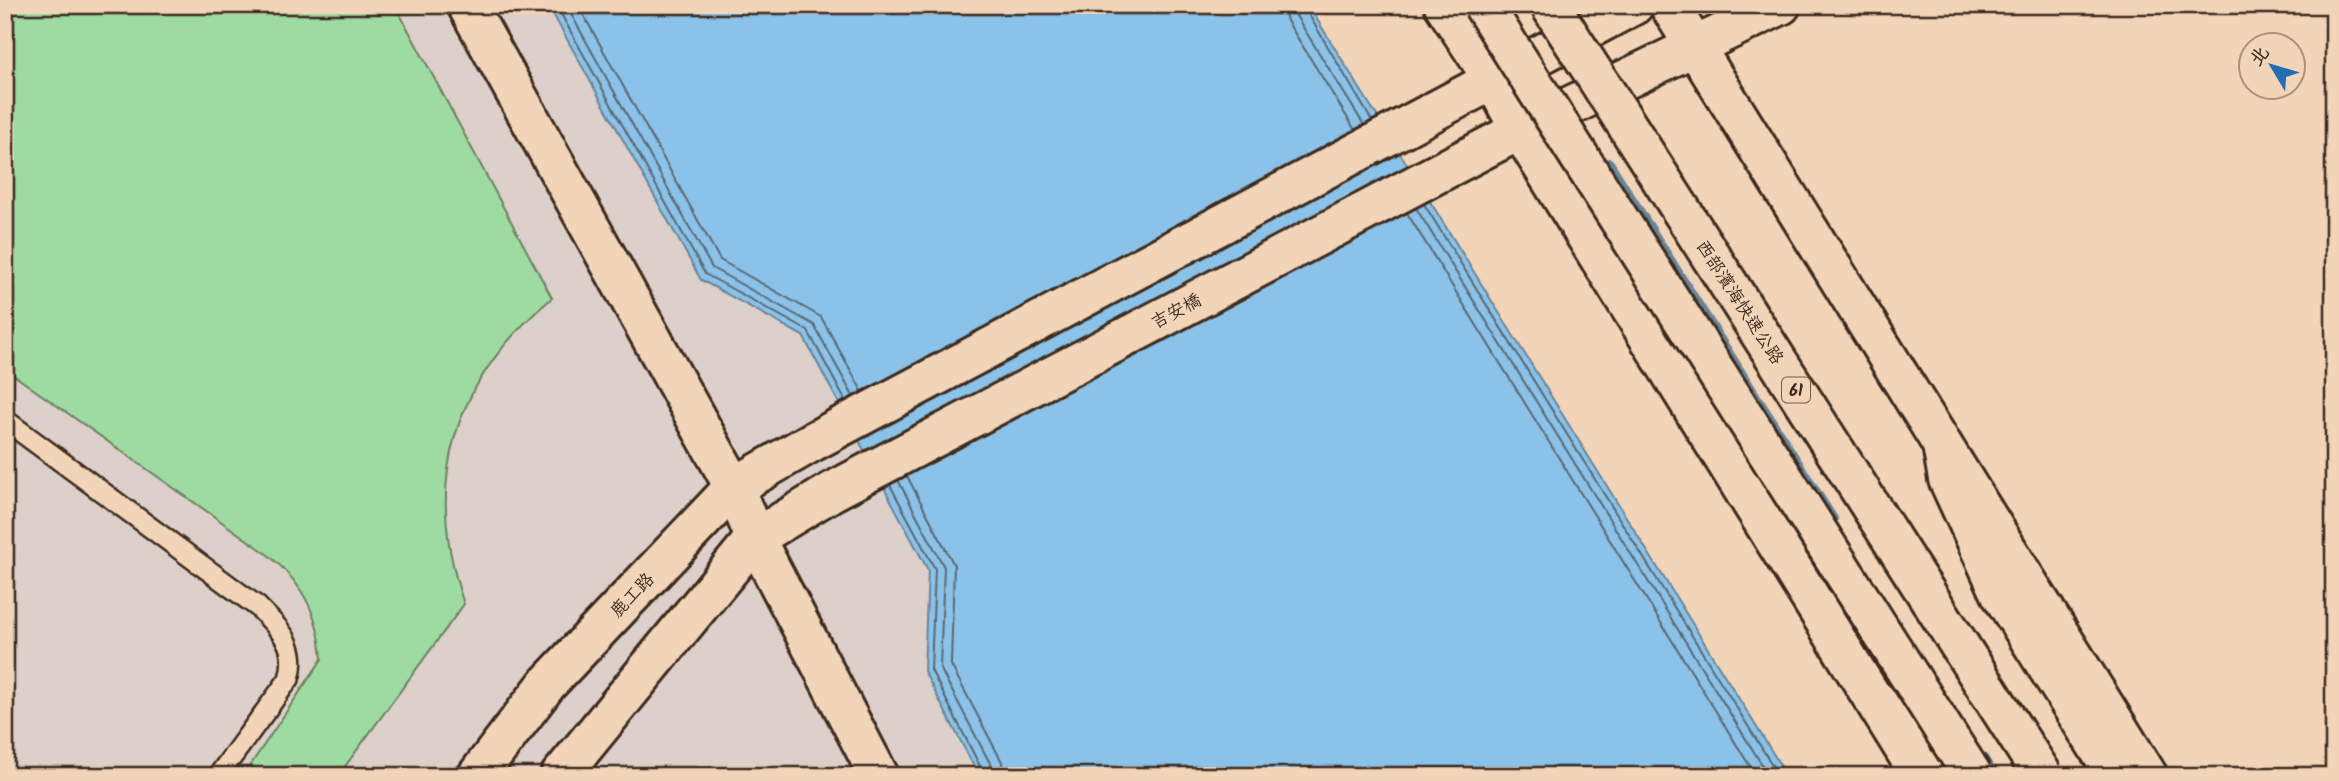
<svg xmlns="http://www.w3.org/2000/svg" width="2339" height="781" font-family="Kalam,'LXGW WenKai TC',sans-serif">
<rect width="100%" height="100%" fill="#f2d5b9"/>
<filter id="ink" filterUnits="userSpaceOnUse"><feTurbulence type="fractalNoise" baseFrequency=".0143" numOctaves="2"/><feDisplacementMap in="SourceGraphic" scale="14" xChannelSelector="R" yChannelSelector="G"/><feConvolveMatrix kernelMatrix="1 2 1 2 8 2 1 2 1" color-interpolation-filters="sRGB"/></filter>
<g filter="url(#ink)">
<!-- built -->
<polygon fill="#ddcfc9" points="5,5 548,5 701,280 803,336 928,570 924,671 979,776 5,776"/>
<!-- green -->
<path fill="#9edba3" stroke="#6c8260" stroke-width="2" d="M5 5H395L552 298C453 381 422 480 464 604L338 776H243L322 659C319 612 300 579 263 551L5 369Z"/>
<!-- water -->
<polygon fill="#8ac2e9" stroke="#6a8598" stroke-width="2" points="548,5 1308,5 1787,776 979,776 924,671 928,570 803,336 701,280"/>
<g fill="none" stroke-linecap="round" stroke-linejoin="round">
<!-- shore -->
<g stroke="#5b676f" stroke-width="2">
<polyline points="556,5 705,274 808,331 845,400"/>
<polyline points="566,5 712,268 814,325 853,396"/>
<polyline points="578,5 720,260 821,317 862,391"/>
<polyline points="1283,5 1287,21 1355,130"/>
<polyline points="1294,5 1296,16 1364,125"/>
<polyline points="1303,5 1372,121"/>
<polyline points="1424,204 1779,776"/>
<polyline points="1416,208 1769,776"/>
<polyline points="1407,213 1756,776"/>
<polyline points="907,476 954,565 951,665 1002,762 1004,776"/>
<polyline points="898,480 944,567 940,668 992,767 994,776"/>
<polyline points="890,485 935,569 931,670 985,776"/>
</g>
<!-- stream -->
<g stroke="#6a8598" stroke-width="10">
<polyline points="1609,163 1833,519"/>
<polyline points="1983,758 1994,776"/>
</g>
<!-- service casing -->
<g stroke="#3b2a1e" stroke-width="24">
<path id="service" d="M5 420 258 607C280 630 299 645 289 679L218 776"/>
</g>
<!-- minor casing -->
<g stroke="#3b2a1e" stroke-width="44">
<polyline id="minor" points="467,5 734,487 755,538 879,776"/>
</g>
<!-- tertiary casing -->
<g stroke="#3b2a1e" stroke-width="44">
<g id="tertiary">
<polyline points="1444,5 1494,81 1520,130 1921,776"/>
<polyline points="1669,5 2148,776"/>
<polyline points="477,776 547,684 734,487 812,442 1634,5"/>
<polyline points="560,776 755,538 833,491 1520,130 1781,5"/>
</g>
</g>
<!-- trunk casing -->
<g stroke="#3b2a1e" stroke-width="44">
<g id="trunk">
<polyline points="1942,445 1948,479 2001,594 2116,776"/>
<polyline points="1873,698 1902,721 1947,776"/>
</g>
</g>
<!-- service -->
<use href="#service" stroke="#f2d5b9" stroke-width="19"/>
<!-- minor -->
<use href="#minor" stroke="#f2d5b9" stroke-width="38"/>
<!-- tertiary -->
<use href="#tertiary" stroke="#f2d5b9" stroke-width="38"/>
<!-- trunk -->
<use href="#trunk" stroke="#f2d5b9" stroke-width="38"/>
<!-- trunk-bridge casing -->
<g stroke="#3b2a1e" stroke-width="44" stroke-linecap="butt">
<g id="trunk-bridge">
<polyline points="1483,5 1973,776"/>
<polyline points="1550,5 2043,776"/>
</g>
</g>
<!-- trunk-bridge -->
<use href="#trunk-bridge" stroke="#f2d5b9" stroke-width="38"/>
</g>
</g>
<g text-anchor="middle" stroke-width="7" stroke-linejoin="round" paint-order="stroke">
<!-- shield labels -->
<rect fill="#f2d5b9" stroke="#725d4c" stroke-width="2" x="1782" y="377.5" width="28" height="25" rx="5"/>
<g font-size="16" font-weight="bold" fill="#3b2a1e">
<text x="1796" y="396">61</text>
</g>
<!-- street labels -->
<g font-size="18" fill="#3b2a1e" stroke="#f2d5b9">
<text transform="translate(1740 302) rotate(57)" y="6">西部濱海快速公路</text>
<text transform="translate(1176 311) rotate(-28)" y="6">吉安橋</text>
<text transform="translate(632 595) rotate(-46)" y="6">鹿工路</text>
</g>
</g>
<!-- margin -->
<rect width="2339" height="781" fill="none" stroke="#f2d5b9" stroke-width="28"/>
<rect x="14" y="14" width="2311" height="753" fill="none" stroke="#3b2a1e" stroke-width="2.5" filter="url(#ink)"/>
<!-- north arrow -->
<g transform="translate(2272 66) rotate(308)"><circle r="33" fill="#f2d5b9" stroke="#a9917b" stroke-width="2"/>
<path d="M0-5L12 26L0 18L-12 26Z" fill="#1f6fb2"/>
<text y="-10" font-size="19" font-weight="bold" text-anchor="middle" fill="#3b2a1e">北</text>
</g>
</svg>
